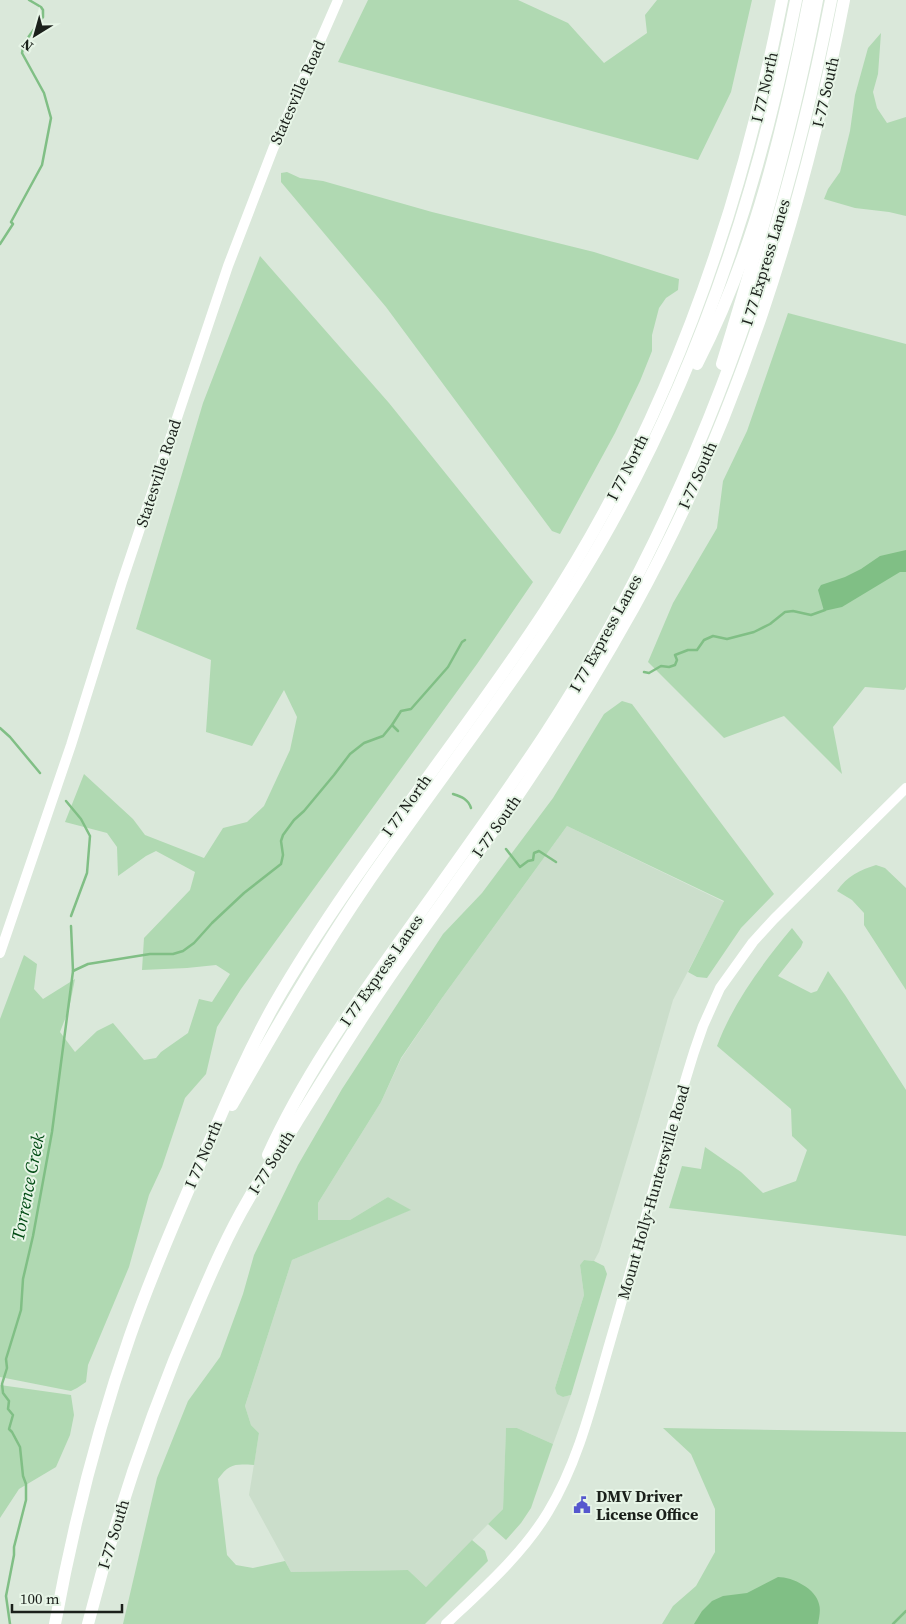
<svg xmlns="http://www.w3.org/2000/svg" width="906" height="1624" font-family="'Source Serif 4',serif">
<rect width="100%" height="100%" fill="#dae8da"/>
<!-- built -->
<polygon fill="#cbdecb" points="567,826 724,902 673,1000 639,1119 599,1252 594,1261 584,1260 580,1265 584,1295 555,1388 563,1397 571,1395 553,1444 517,1428 506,1428 503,1509 426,1587 408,1570 291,1572 249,1495 259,1433 251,1425 245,1406 292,1260 410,1210 388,1197 350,1220 318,1221 318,1203 381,1102 401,1059 442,998"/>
<!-- green -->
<g fill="#b0d9b2">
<polygon points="368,0 518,0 568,23 604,63 647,33 645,15 657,0 752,0 731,92 698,160 338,62"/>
<polygon points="881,33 878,74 873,92 877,108 887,123 906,117 906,216 889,212 855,208 824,199 828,189 840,172 850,131 855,95 868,48"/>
<polygon points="287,172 300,178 323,181 432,212 594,252 679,279 678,290 666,298 659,308 652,335 652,351 640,381 615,433 560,534 552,531 386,307 281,182 281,173"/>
<polygon points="260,256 389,403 533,582 477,664 241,989 217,1027 206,1074 185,1098 162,1167 149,1195 129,1267 88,1365 86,1382 77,1388 71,1391 0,1377 0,1019 24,955 37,964 34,989 43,999 75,979 69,1009 60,1032 75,1052 97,1031 113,1023 144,1060 156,1058 161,1052 188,1033 199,999 212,1002 230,974 216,965 187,968 142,970 144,938 190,890 195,872 156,851 146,856 118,876 117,847 107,833 65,822 84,774 133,819 145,835 204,858 223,828 247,822 264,806 290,750 297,717 284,690 252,746 206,732 211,660 136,629 203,403"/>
<polygon points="788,313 906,344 906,687 904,690 865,687 833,727 842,774 784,716 724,738 648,662 673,603 717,528 723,481 747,431"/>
<path d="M622 701 632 704 774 894 741 928 707 978 697 977 688 972 724 901 567 826 442 998 401 1058 381 1102 318 1203V1220H350L388 1197 411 1210 292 1260 245 1406 251 1425 259 1433 254 1465C235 1464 230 1463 218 1479L227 1555 236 1565 253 1568 285 1561 291 1572 408 1570 426 1587 472 1540 485 1551 488 1561 425 1624H123L157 1478 188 1401 220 1357 243 1294 254 1255 298 1165 342 1089 443 934 482 893 553 798 604 714Z"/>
<path d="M876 865 885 868 906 888V990L864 925V913L852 900 837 891C847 876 860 870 876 865Z"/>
<path d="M792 928 803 942 801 947 778 976 811 993 817 991 828 971 845 995 906 1090V1236L669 1208 682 1166 701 1169 705 1147 741 1172 763 1193 796 1181 807 1150 792 1136 791 1109 717 1046C733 1003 762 964 792 928Z"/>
<polygon points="584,1260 594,1261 604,1266 607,1274 571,1395 563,1397 557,1394 555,1388 584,1295 580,1265"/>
<polygon points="0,1385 71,1395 74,1415 70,1435 56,1467 19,1489 0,1518"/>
<polygon points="506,1428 517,1428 553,1444 531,1508 521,1523 506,1540 488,1524 503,1509"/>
<polygon points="663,1428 906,1432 906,1624 662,1624 673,1606 696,1586 715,1552 715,1509 691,1454"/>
</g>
<!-- water -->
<g fill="#80bf85">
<polygon points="906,550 906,572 900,572 842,607 824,611 818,590 821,585 845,577 861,569 880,556"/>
<path d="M778 1577C793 1577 816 1589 819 1604 821 1610 819 1618 818 1624H694L702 1611 712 1601 723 1596 747 1593Z"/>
</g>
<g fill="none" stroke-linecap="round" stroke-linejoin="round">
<!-- stream -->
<g stroke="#80bf85" stroke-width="2.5">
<polyline points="0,244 13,224 11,222 42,165 51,118 44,93 22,53 24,43 43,17 43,10 41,7 29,0"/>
<polyline points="644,672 649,673 661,666 669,667 675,665 677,660 675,655 688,650 697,650 704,640 713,636 727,639 754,632 770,624 785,612 793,611 811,615 825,610"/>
<polyline points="392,725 398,731"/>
<polyline points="0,728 10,737 40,773"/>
<path d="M453 794C462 797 468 799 471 808"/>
<polyline points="66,801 81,819 90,836 87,873 71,916"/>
<polyline points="506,849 520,867 528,861 533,860 534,853 539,851 556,862"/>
<polyline points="73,971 88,964 150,954 173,954 183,951 194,943 212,923 244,893 281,864 283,855 281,841 283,835 294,820 304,811 334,775 350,754 364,743 383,736 392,725 401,711 411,709 448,667 462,642 465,640"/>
<polyline points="10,1624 6,1596 14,1555 14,1547 26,1500 26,1484 23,1476 20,1447 12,1432 9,1429 13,1415 8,1409 9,1401 3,1393 2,1384 7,1368 6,1359 21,1310 23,1279 33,1236 52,1132 73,971 71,926"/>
<polyline points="893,1624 906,1611"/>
</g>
<!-- secondary -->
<path stroke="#fff" stroke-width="10" d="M446 1624C482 1590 522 1555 548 1512 579 1461 593 1400 610 1342 638 1246 664 1148 694 1052L703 1026 720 988 753 942 774 919 906 788"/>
<!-- primary -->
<polyline stroke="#fff" stroke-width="10" points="0,953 71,745 122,582 228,266 273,149 338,0"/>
<!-- motorway -->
<g stroke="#fff" stroke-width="12">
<path d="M697 364C755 251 785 124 809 0"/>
<path d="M722 364C759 244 794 124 817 0"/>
<path d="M232 1105C276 1028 320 952 370 879 446 769 530 664 598 547 696 378 759 192 796 0"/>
<path d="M268 1155C302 1080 350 1011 398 944 447 875 497 807 544 736 690 513 780 261 831 0"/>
<path d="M55 1624C73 1526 97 1430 130 1336 152 1273 178 1213 205 1152 227 1101 247 1053 274 1005 354 866 458 744 545 611 666 426 740 215 782 0"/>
<path d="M88 1624C116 1515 152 1409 197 1306 212 1271 228 1234 248 1200 263 1174 280 1149 296 1123 325 1077 353 1030 384 985 425 925 469 867 510 807 554 743 596 675 634 607 737 421 804 208 844 0"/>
</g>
</g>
<!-- icons -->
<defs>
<g id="civic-bare" transform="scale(1.35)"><path d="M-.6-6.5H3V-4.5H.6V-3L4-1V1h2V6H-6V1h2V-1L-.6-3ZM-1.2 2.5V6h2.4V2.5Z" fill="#5557ce" stroke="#e7f5e7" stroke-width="2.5" paint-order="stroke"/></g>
</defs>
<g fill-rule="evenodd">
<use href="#civic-bare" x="582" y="1505"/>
</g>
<g text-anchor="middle" stroke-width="4" stroke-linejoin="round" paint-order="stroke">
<!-- street labels -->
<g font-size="16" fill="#1b201b" stroke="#e7f5e7">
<text transform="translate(764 87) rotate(-77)" y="6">I 77 North</text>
<text transform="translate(297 92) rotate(-66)" y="6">Statesville Road</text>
<text transform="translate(825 92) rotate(-77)" y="6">I-77 South</text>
<text transform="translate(765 262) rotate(-73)" y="6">I 77 Express Lanes</text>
<text transform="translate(627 467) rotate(-63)" y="6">I 77 North</text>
<text transform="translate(158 473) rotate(-72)" y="6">Statesville Road</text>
<text transform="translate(697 475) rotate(-66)" y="6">I-77 South</text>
<text transform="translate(605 633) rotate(-61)" y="6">I 77 Express Lanes</text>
<text transform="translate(406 805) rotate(-54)" y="6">I 77 North</text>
<text transform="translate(496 826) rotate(-55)" y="6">I-77 South</text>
<text transform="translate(381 970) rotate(-55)" y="6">I 77 Express Lanes</text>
<text transform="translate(203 1154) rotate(-67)" y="6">I 77 North</text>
<text transform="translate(271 1162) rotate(-58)" y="6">I-77 South</text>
<text transform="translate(653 1192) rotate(-74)" y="6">Mount Holly-Huntersville Road</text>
<text transform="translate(113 1534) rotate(-73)" y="6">I-77 South</text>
</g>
<!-- poi labels -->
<g font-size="16" font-weight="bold" fill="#1b201b" stroke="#e7f5e7" text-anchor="start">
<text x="596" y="1502">DMV Driver<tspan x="596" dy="18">License Office</tspan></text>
</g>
<!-- water labels -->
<g font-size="18" font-style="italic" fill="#004a13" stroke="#e7f5e7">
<text transform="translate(28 1187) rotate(-79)" y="6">Torrence Creek</text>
</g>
</g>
<!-- north arrow -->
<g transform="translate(35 35) rotate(217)" stroke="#e7f5e7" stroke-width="4" paint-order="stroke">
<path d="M0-4L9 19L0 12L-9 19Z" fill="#1b201b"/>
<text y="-8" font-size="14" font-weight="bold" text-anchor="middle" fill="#1b201b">N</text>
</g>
<!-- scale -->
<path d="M12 1604v8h110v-8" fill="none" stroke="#1b201b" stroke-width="2.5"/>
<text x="20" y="1604" font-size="15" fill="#1b201b" stroke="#e7f5e7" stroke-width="4" paint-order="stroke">100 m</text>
</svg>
